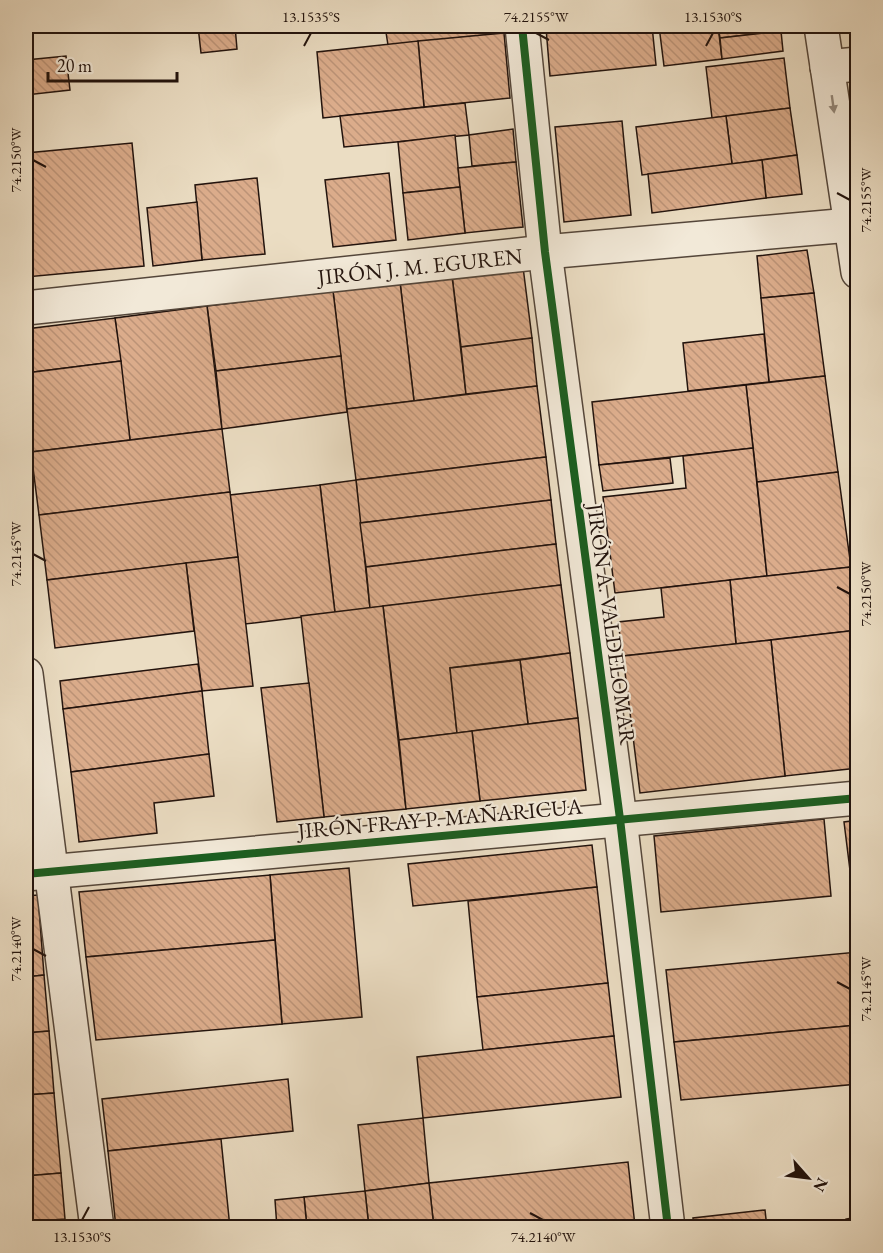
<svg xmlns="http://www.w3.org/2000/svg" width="883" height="1253" font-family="'EB Garamond',serif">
<defs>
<pattern id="building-back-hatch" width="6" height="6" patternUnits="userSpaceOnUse" patternTransform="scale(1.5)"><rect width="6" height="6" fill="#dbac8b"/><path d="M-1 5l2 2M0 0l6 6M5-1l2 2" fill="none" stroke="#bc9377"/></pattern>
</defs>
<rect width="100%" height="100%" fill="#ebddc3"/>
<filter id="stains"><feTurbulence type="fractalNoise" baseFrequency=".00333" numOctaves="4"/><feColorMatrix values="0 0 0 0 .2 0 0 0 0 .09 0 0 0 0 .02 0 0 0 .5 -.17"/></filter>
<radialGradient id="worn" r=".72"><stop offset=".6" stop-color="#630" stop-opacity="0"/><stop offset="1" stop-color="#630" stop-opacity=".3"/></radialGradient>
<!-- building -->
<g fill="url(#building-back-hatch)" stroke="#22130d" stroke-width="1.5">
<polygon points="26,26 70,26 26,31"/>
<polygon points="198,26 235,26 237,49 201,53"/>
<polygon points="385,26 503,26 504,33 388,45"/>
<polygon points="546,26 572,26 546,28"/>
<polygon points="572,26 652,26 656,65 550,76 546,28"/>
<polygon points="659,26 718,26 722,59 664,66"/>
<polygon points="718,26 780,26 781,31 720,38"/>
<polygon points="781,31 783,51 722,59 720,38"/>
<polygon points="504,33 510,98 424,107 418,41"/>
<polygon points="418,41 424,107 323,118 317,52"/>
<polygon points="66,56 70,90 26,95 26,60"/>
<polygon points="784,58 790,108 712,118 706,67"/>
<polygon points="465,103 469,135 344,147 340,116"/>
<polygon points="790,108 797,155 732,164 726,116"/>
<polygon points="726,116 732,164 642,175 636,127"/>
<polygon points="622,121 631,215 564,222 555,127"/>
<polygon points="513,129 516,162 472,166 469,135"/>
<polygon points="455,135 460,187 403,193 398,142"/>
<polygon points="132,143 144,266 26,277 26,153"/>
<polygon points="797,155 802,194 766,198 762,160"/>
<polygon points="762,160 766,198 652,213 648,174"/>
<polygon points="516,162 523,227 465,233 458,168"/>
<polygon points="389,173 396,240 333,247 325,180"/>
<polygon points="257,178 265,254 202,260 195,185"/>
<polygon points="460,187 465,233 408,240 403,193"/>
<polygon points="197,202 202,260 153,266 147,208"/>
<polygon points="807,250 814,293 761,298 757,256"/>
<polygon points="523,267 532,338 461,347 452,276"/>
<polygon points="452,276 466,394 414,401 400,282"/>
<polygon points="400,282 414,401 347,409 333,291"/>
<polygon points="333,291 341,356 216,371 207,306"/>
<polygon points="814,293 825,376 769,382 761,298"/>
<polygon points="207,306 222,429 130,440 115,318"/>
<polygon points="115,318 121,361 26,373 26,329"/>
<polygon points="764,334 769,382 688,391 683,343"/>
<polygon points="532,338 537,386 466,394 461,347"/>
<polygon points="341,356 347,412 222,429 216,371"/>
<polygon points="121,361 130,440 31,452 26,406 26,373"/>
<polygon points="825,376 838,472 757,482 746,385"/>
<polygon points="746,385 753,448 599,465 592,402"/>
<polygon points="537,386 546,457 356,480 347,409"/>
<polygon points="222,429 230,492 39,515 31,452"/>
<polygon points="753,448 767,576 615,593 603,497 686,488 683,456"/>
<polygon points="546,457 551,500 360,523 356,480"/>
<polygon points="670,458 673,483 603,491 599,465"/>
<polygon points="838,472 851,567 767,576 757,482"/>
<polygon points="356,480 370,608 335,613 320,485"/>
<polygon points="320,485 335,613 245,624 230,495"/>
<polygon points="230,492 238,557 47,580 39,515"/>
<polygon points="551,500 556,544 366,567 360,523"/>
<polygon points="556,544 561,585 370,608 366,567"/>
<polygon points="238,557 253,686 202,691 186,563"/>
<polygon points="186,563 194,631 55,648 47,580"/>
<polygon points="851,567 858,610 858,630 736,644 730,580"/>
<polygon points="730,580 736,644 623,656 618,622 664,617 661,588"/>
<polygon points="561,585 570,653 450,668 457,733 399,740 383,606"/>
<polygon points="383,606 406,809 324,817 301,616"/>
<polygon points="858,630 858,768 785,776 771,640"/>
<polygon points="771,640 785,776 640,793 623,656"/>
<polygon points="570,653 578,718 528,724 520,660"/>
<polygon points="520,660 528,724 457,733 450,668"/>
<polygon points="198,664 202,691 63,709 60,681"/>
<polygon points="309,683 324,817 277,822 261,688"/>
<polygon points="202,691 209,754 71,772 63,709"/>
<polygon points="578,718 586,790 480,801 472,731"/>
<polygon points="472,731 480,801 406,809 399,740"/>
<polygon points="209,754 214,796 154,803 157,833 79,842 71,772"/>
<polygon points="26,787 33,847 26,848"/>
<polygon points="824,819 831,896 661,912 654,836"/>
<polygon points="858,820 858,935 844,822"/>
<polygon points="592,845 597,887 413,906 408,864"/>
<polygon points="349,868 362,1017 282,1024 270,875"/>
<polygon points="270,875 275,940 86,957 79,892"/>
<polygon points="597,887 608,983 477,997 468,901"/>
<polygon points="38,895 44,975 26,977 26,896"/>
<polygon points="275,940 282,1024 96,1040 86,957"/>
<polygon points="858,952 858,1025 674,1042 666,970"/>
<polygon points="44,975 49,1031 26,1033 26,977"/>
<polygon points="608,983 614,1036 483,1050 477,997"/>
<polygon points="858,1025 858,1084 681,1100 674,1042"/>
<polygon points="49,1031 54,1093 26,1095 26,1033"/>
<polygon points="614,1036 621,1097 423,1118 417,1057"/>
<polygon points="288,1079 293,1131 108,1151 102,1099"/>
<polygon points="54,1093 61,1173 26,1176 26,1095"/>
<polygon points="423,1118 429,1183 365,1191 358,1125"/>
<polygon points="221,1139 230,1228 116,1228 108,1151"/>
<polygon points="628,1162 635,1226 618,1228 434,1228 429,1183"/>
<polygon points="61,1173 65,1219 26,1222 26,1176"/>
<polygon points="429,1183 434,1228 369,1228 365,1191"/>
<polygon points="365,1191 369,1228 307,1228 304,1197"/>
<polygon points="304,1197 307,1228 277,1228 275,1200"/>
<polygon points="765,1210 767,1228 694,1228 693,1218"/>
<polygon points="858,1217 858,1228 847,1228 846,1219"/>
</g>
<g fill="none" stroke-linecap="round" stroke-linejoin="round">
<!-- minor casing -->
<g stroke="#54463a" stroke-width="36">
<g id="minor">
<polyline points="522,26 545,252 620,819 668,1228"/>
<polyline points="827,67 858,64"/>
<polyline points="26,308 545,252 850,225"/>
<polyline points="26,674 97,1228"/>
<polyline points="26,874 858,798"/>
</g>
</g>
<!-- tertiary casing -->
<g stroke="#54463a" stroke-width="36">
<polyline id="tertiary" points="821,26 858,272"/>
</g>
<!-- minor -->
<use href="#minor" stroke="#f2e9d8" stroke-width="33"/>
<!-- tertiary -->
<use href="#tertiary" stroke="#f2e9d8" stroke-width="33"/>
<!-- cycleway casing -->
<g stroke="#f2e9d8" stroke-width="11">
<g id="cycleway">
<polyline points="522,26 545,252 620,819 668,1228"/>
<polyline points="26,874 858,798"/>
</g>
</g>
<!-- cycleway -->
<use href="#cycleway" stroke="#1b5e20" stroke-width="8"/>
</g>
<!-- one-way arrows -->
<defs><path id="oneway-solid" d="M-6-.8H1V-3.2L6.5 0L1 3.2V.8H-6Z" transform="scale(1.5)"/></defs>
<use fill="#94897d" href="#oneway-solid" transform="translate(833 104) rotate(82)"/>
<!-- ticks -->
<path fill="none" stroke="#22130d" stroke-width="2" d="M536 33 549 40M304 46 311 33M706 46 713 33M33 160 46 167M837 193 850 200M33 554 46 561M837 587 850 594M33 949 46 956M837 982 850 989M530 1213 543 1220M82 1220 89 1207"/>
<g text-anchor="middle" stroke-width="4.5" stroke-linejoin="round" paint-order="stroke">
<!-- street labels -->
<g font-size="22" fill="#22130d" stroke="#f2e9d8">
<text transform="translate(420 266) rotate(-6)" y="8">JIRÓN J. M. EGUREN</text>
<text transform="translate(612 624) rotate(82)" y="8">JIRÓN A. VALDELOMAR</text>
<text transform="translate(440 818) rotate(-5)" y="8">JIRÓN FRAY P. MAÑARICUA</text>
</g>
</g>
<!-- margin -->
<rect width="883" height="1253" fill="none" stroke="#ebddc3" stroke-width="66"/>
<!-- north arrow -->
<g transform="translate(808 1178) rotate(118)" stroke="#f2e9d8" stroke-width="4.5" paint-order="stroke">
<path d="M0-4.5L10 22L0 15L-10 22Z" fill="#22130d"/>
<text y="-9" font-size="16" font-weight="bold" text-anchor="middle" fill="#22130d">N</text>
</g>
<!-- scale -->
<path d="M48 72v9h129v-9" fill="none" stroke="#22130d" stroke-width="3"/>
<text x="57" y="72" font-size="18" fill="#22130d" stroke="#f2e9d8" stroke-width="4.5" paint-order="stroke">20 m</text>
<rect x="33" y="33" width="817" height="1187" fill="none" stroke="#22130d" stroke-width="2"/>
<g font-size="15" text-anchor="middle" fill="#22130d">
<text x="311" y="22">13.1535°S</text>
<text x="536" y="22">74.2155°W</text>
<text x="713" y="22">13.1530°S</text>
<text transform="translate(16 160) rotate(-90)" y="5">74.2150°W</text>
<text transform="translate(866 200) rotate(-90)" y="5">74.2155°W</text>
<text transform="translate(16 554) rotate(-90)" y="5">74.2145°W</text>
<text transform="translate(866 594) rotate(-90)" y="5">74.2150°W</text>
<text transform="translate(16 949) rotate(-90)" y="5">74.2140°W</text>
<text transform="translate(866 989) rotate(-90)" y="5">74.2145°W</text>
<text x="82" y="1242">13.1530°S</text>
<text x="543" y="1242">74.2140°W</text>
</g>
<rect width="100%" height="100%" filter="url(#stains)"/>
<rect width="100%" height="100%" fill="url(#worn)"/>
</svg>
